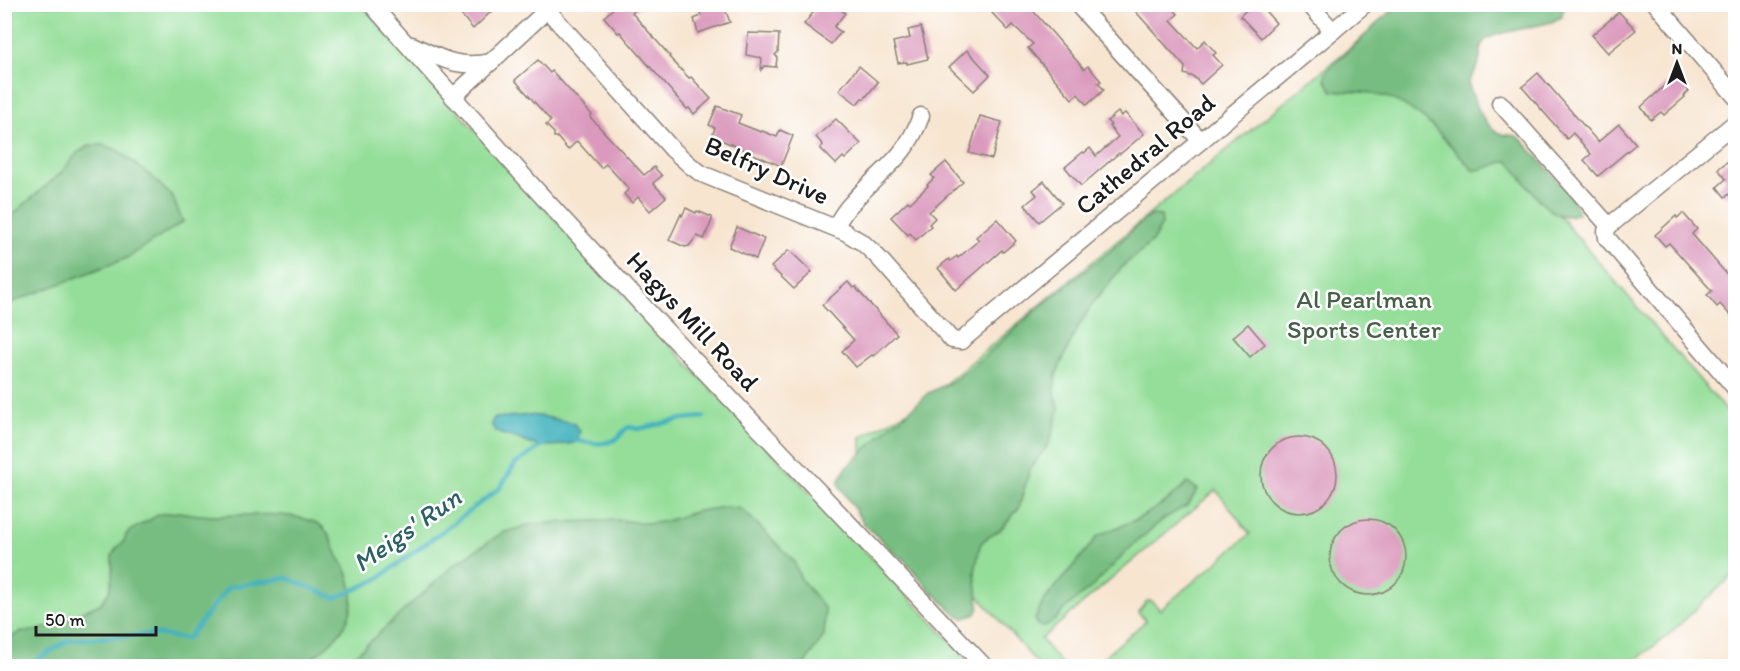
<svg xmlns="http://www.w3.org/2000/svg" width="1740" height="671" font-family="Itim,sans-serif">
<rect width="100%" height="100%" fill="#fff"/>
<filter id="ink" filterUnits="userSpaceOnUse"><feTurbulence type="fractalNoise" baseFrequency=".0167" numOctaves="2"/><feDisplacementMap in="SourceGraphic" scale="12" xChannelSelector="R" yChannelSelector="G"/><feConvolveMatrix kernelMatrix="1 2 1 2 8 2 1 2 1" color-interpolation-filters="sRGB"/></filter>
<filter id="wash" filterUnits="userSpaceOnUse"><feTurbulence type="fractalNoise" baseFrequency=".008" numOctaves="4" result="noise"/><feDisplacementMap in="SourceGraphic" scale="24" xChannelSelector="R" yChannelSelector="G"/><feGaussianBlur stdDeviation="1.35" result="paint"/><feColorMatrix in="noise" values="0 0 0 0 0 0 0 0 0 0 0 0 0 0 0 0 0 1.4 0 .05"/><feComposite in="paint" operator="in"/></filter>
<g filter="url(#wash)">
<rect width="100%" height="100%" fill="#f7e5d0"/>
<!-- green -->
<g fill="#94de99" stroke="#587d5a" stroke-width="1.5">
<polygon points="4,5 362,5 650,324 974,666 5,666"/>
<polygon points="1388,16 1735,421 1735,573 1667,636 1628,666 1093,666 1146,621 1138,612 1147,601 1152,601 1160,610 1250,534 1216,490 1041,639 1063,666 1039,666 861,461 861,437 914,408 956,375"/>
</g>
<!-- forest -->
<g fill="#77bd81" stroke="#4a6c4e" stroke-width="1.5">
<path d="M1400 5H1565L1561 17 1552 22 1495 35 1485 40 1480 48V58L1478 66 1468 83C1475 101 1482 127 1502 134 1511 137 1514 132 1523 141L1571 195 1578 213C1548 229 1525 177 1508 161 1496 163 1485 171 1473 170 1443 139 1420 103 1374 94 1362 91 1344 92 1332 91L1325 79 1326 72 1335 62 1361 40 1380 20Z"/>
<polygon points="91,145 104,145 117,150 151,176 172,196 183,222 127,258 5,305 5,221 61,173 78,152"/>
<polygon points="1152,215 1161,216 1162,224 1152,242 1122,267 1093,303 1075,332 1056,375 1054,389 1059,409 1050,442 1030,469 1019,508 1000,530 984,540 980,545 975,572 979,607 976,614 971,616 965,618 959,617 929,589 903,558 898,556 864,524 839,485 839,479 847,467 892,424 904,416 928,393 953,381 983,358 1041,306 1109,252 1137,226"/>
<path d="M1187 483 1198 489 1188 505 1165 518 1135 543 1094 585 1068 606 1054 621 1042 627 1037 625 1035 619 1043 602 1098 536C1111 529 1125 525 1137 519 1156 509 1173 498 1187 483Z"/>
<polygon points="725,507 738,508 744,511 790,557 794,562 801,579 825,609 824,636 803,666 343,666 455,564 502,533 532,524 561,522 622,520 639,523 653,523 666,521 698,511"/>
<path d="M179 512C191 514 203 516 216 516 247 515 281 511 312 521 329 526 331 542 338 556 341 562 345 566 347 572 365 619 335 641 302 666H5V641L20 632 34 631 48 627 100 604 109 592 112 577V556L115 550 124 541 126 535 131 530 160 514Z"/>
</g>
<!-- water -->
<path fill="#42b2bd" stroke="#2f676c" stroke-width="1.5" d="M530 415 546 417 573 423 580 431 578 438 574 443C561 445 547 448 534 445 528 444 522 440 516 438 505 435 496 435 491 424L494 418Z"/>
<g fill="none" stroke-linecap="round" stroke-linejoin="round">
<!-- stream -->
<g stroke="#42b2bd" stroke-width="4.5">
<path d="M572 440C587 442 602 447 616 439 622 436 622 430 629 427L638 429 683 419 704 417"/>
<polyline points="27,666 69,640 155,634 187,639 229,587 287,578 336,598 376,580 440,533 500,488 515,464 545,444"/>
</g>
</g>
<g id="blocks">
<!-- building -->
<g fill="#db9abd">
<polygon points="452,4 499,4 473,29"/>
<polygon points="618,4 642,4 632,13 670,56 669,57 689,78 691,77 711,99 694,114 689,108 687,109 625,38 620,32 618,33 604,17"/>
<polygon points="697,4 723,4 730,22 698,33 694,19 701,16"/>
<polygon points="820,4 834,4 845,13 834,27 841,32 831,44 804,24"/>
<polygon points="1001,4 1027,4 1084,69 1088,66 1101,81 1098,83 1104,90 1087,105 1078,94 1072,99 1028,48 1033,44 1013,25 1008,30 992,13"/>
<polygon points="1129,4 1169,4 1178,14 1171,20 1197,48 1205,40 1216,53 1213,55 1222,65 1201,84 1194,77 1184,74 1185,67"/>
<polygon points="1253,4 1259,4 1276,23 1261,38 1240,16"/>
<polygon points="1619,12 1636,30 1608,53 1592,35"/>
<polygon points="921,27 928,59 907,64 907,62 898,63 893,42 910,38 908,30"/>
<polygon points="748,33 779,34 778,52 775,55 777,57 776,67 764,66 761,70 762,58 746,55"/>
<polygon points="967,50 990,75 974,91 949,67"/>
<polygon points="538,60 550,73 552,71 592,115 590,117 644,175 654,167 662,176 653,183 666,197 650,211 638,197 632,203 624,194 629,189 606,164 601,168 577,141 568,150 557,137 554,137 554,133 546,125 551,121 515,80"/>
<polygon points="859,66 878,82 864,99 862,98 857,104 839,90"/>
<polygon points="1538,73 1598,142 1619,124 1636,144 1598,176 1584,160 1591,154 1573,133 1567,139 1522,87"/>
<polygon points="1678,77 1689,91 1684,96 1685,97 1664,115 1661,112 1651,120 1641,107 1670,81 1672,82"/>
<polygon points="717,106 741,115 738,123 761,132 762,131 777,137 780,130 793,136 781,166 712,136 715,128 709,125"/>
<polygon points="1118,112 1121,116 1125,113 1144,134 1120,154 1119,153 1081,186 1065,167 1083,152 1084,153 1090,148 1096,156 1118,137 1109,126 1111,125 1107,121"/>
<polygon points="980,116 1002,122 992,159 969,153"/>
<polygon points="836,119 861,144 845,159 843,157 836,164 820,148 823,145 816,137"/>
<polygon points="1736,155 1736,190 1725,197 1717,187 1726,179 1718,169"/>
<polygon points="946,162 963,182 929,212 935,218 929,224 931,226 916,240 910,233 908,235 891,217 908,201 910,203 928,186 927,185 934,178 931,175"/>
<polygon points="1044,181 1062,203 1039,222 1025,205 1037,195 1033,190"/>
<polygon points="686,208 696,213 697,211 712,217 712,220 704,239 697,236 689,246 685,247 669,240 681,214 682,216"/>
<polygon points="1683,213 1697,229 1692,234 1736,285 1736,321 1720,304 1717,307 1707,295 1712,291 1669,243 1665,246 1655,235 1676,216 1677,218"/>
<polygon points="997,219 1016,241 1003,252 1002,250 956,290 938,268 949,259 950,261 957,256 958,258 979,240 976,237"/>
<polygon points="737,227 764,239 756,259 729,247"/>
<polygon points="789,250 812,272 794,289 771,267"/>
<polygon points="848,282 853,288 855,287 897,334 873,356 872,355 856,367 842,351 854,340 822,305"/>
<polygon points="1248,324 1265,344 1250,357 1233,337"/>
<circle cx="1299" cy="475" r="38"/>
<circle cx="1368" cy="557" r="38"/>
</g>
</g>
</g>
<g filter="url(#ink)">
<use href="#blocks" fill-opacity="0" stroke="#8a8076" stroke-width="1.5"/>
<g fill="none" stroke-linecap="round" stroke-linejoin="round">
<!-- street casing -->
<g stroke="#8a8076" stroke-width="19">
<g id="street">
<polyline points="371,4 529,182 656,320 984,666"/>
<polyline points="542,4 672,149 691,166 702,174 845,232 863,243 876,255 952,340 961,341 1365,4"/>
<polyline points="1077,4 1201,141"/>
<polyline points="1309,4 1333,31"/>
<polyline points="1656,4 1736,97"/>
<path d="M412 45C443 59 456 69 491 62"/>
<polyline points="453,97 547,10"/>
<polyline points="1500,103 1609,226"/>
<polyline points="1736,122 1609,226 1606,231 1607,238 1736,389"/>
<path d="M835 227C840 219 844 211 851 204 879 171 905 161 921 116"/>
</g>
</g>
<!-- street -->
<use href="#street" stroke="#fff" stroke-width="16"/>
</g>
</g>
<g text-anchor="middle" stroke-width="5" stroke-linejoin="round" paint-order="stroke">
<!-- street labels -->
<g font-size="26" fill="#1c1c1c" stroke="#fff">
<text transform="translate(1145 154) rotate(-40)" y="9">Cathedral Road</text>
<text transform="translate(767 170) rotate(24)" y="9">Belfry Drive</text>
<text transform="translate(693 321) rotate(47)" y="9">Hagys Mill Road</text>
</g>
<!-- park labels -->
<g font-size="26" fill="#466048" stroke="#fff">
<text x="1364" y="308">Al Pearlman<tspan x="1364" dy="30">Sports Center</tspan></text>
</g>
<!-- water labels -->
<g font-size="27" font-style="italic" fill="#2d6064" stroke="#fff">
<text transform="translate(407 530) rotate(-35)" y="9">Meigs' Run</text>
</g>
</g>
<!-- margin -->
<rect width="1740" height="671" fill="none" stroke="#fff" stroke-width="24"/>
<!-- north arrow -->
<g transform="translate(1677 63)" stroke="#ffffff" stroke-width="4.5" paint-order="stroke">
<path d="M0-4.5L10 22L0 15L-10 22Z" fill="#1c1c1c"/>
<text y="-9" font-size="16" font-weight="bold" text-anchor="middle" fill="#1c1c1c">N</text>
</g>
<!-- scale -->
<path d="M36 626v9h120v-9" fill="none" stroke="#1c1c1c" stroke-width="3"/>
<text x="45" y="626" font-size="18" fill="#1c1c1c" stroke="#ffffff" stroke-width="4.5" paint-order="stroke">50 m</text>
</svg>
